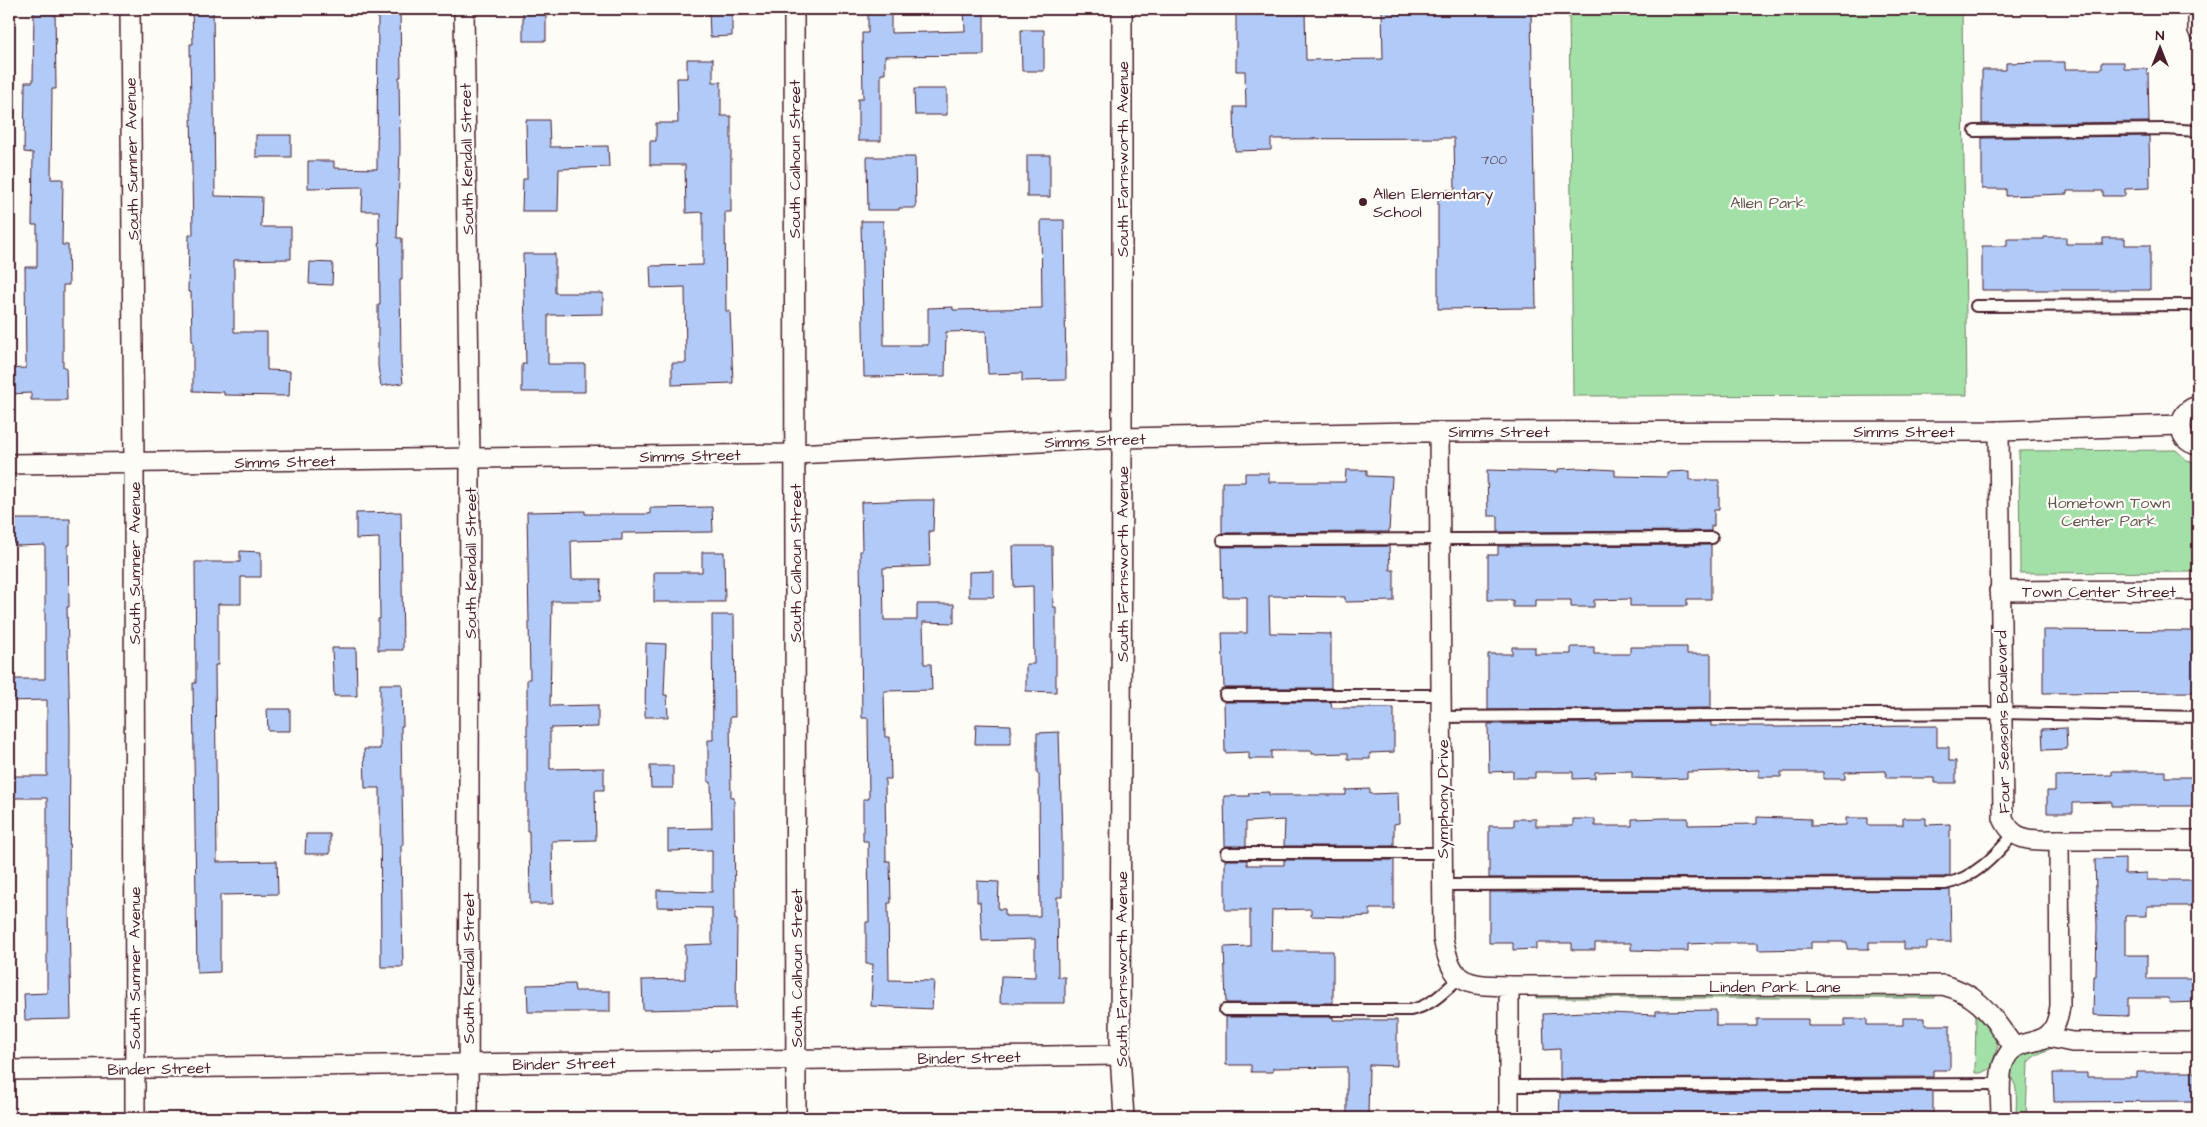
<svg xmlns="http://www.w3.org/2000/svg" width="2207" height="1127" font-family="'Architects Daughter',sans-serif">
<rect width="100%" height="100%" fill="#fdfcf7"/>
<filter id="ink" filterUnits="userSpaceOnUse"><feTurbulence type="fractalNoise" baseFrequency=".02" numOctaves="2"/><feDisplacementMap in="SourceGraphic" scale="10" xChannelSelector="R" yChannelSelector="G"/><feConvolveMatrix kernelMatrix="1 2 1 2 8 2 1 2 1" color-interpolation-filters="sRGB"/></filter>
<g filter="url(#ink)">
<!-- green -->
<g fill="#a2e0a8" stroke="#76806a">
<polygon points="1569,9 1962,9 1967,395 1573,396"/>
<polygon points="2176,450 2188,461 2198,463 2198,572 2020,573 2019,451"/>
<polygon points="1935,993 1935,998 1535,998 1544,994"/>
<polygon points="1976,1013 1992,1034 1998,1045 1991,1068 1981,1073 1975,1073"/>
<path d="M2052 1048 2036 1055 2028 1062 2026 1118H2016C2016 1109 2017 1099 2016 1090 2016 1084 2012 1081 2011 1075 2007 1053 2037 1049 2052 1048Z"/>
</g>
<!-- building -->
<g fill="#b1caf8" stroke="#4a1f2b">
<polygon points="34,9 55,9 56,89 52,89 51,179 63,179 62,245 68,245 69,285 63,285 63,367 66,367 67,400 31,400 31,393 9,394 9,369 26,368 25,267 37,267 37,225 32,225 33,153 24,152 25,82 33,82"/>
<polygon points="192,9 213,9 215,196 262,197 261,227 291,227 291,259 234,260 234,332 267,332 267,370 290,371 289,396 224,395 224,392 193,391 193,341 192,341 191,292 188,292 189,235 193,235 190,44 193,44"/>
<polygon points="378,9 400,9 401,77 399,77 400,148 397,238 402,238 402,280 400,280 401,364 403,383 381,386 378,366 378,305 380,305 379,211 362,211 363,187 308,188 308,161 334,161 334,168 377,169"/>
<rect x="523" y="9" width="23" height="32"/>
<polygon points="709,9 732,9 732,36 710,37"/>
<polygon points="868,9 891,9 891,33 965,31 964,9 984,9 984,55 885,56 885,74 881,74 881,141 858,141 858,99 863,99 862,33 868,33"/>
<polygon points="1236,9 1305,9 1306,60 1383,59 1382,9 1531,9 1536,308 1438,309 1438,190 1455,190 1454,138 1271,139 1271,150 1235,151 1234,107 1246,107 1245,71 1236,71"/>
<polygon points="1021,30 1044,30 1044,71 1022,71"/>
<polygon points="687,59 713,59 713,82 721,82 721,116 731,116 731,212 725,212 726,311 730,311 733,383 672,385 672,363 686,363 685,287 651,288 650,266 703,265 703,212 686,213 685,165 650,165 650,141 656,141 656,123 678,123 677,78 687,78"/>
<polygon points="2043,62 2065,62 2065,69 2102,69 2102,62 2124,62 2124,69 2148,69 2149,122 1982,124 1982,70 2006,70 2006,63"/>
<polygon points="914,89 947,89 947,115 915,115"/>
<polygon points="526,120 549,120 550,147 608,146 609,167 559,169 558,211 522,211 523,179 527,179"/>
<rect x="256" y="135" width="35" height="22"/>
<polygon points="2149,136 2150,188 2125,189 2125,196 2103,196 2103,191 2067,191 2067,194 2006,196 2006,189 1982,189 1982,138"/>
<rect x="1027" y="155" width="23" height="42"/>
<polygon points="867,157 915,157 916,208 899,208 899,210 868,210"/>
<polygon points="1041,220 1064,220 1066,380 1022,381 1022,373 988,374 986,331 946,332 945,376 864,377 861,221 883,221 884,345 928,345 928,308 953,307 953,310 1042,308"/>
<polygon points="2044,237 2066,237 2066,244 2103,244 2103,238 2125,238 2125,245 2150,245 2150,290 1982,290 1982,246 2007,246 2007,239 2044,239"/>
<polygon points="523,254 555,254 555,293 603,293 603,314 548,315 548,364 585,364 585,392 522,392 522,364 526,364"/>
<polygon points="310,262 333,263 332,285 309,284"/>
<polygon points="1580,468 1615,470 1615,476 1667,477 1667,472 1690,471 1690,480 1719,480 1719,510 1714,510 1714,526 1711,526 1711,531 1498,532 1498,516 1488,516 1487,470 1558,472 1558,469"/>
<polygon points="1346,470 1367,470 1367,476 1392,477 1389,532 1222,533 1222,482 1245,482 1245,473 1269,473 1269,482 1345,482"/>
<polygon points="915,500 934,500 933,531 929,531 930,566 883,568 884,620 917,620 917,604 954,604 954,623 923,622 924,664 931,664 932,690 884,691 885,737 890,737 891,779 885,779 886,861 890,861 891,903 888,903 889,980 934,981 932,1009 871,1006 873,964 866,964 866,922 869,922 868,841 863,841 863,799 869,799 868,718 862,718 860,551 862,551 861,502"/>
<polygon points="712,507 713,532 622,533 622,540 571,541 572,579 601,579 600,601 552,601 550,706 598,705 598,727 550,728 550,769 604,768 604,790 595,790 596,840 552,841 553,904 530,904 529,831 527,831 527,679 530,679 527,512 585,511 585,514 650,514 650,508"/>
<polygon points="401,512 403,650 378,650 378,619 380,619 379,538 356,539 356,513"/>
<polygon points="16,519 70,519 70,545 68,545 69,607 67,607 70,729 69,914 71,1019 25,1020 24,994 47,993 47,798 9,798 9,776 47,776 47,700 9,701 9,679 45,679 45,545 16,546 16,543 9,543 9,521 16,521"/>
<polygon points="1711,545 1711,599 1687,599 1687,606 1630,606 1630,599 1594,600 1594,607 1571,607 1571,600 1535,600 1535,607 1513,607 1513,600 1488,600 1488,555 1498,555 1498,546"/>
<polygon points="1013,546 1052,546 1053,607 1056,607 1056,692 1026,691 1026,664 1034,664 1033,586 1014,587"/>
<polygon points="1389,546 1390,570 1394,570 1394,601 1345,602 1345,597 1269,596 1270,633 1331,634 1331,688 1224,688 1222,633 1247,633 1247,597 1223,597 1222,547"/>
<polygon points="240,551 261,552 261,577 241,577 241,604 218,604 218,665 215,665 217,862 277,861 278,894 220,895 220,972 197,973 193,683 196,683 195,562 240,562"/>
<polygon points="702,552 724,552 725,602 654,602 654,572 702,572"/>
<polygon points="994,571 994,597 969,597 969,572"/>
<polygon points="712,615 734,615 735,717 730,717 731,797 734,797 735,920 737,920 736,1008 643,1010 642,980 685,979 685,945 712,944 712,908 657,907 657,890 712,892 712,850 668,851 668,829 712,828 711,782 708,782 708,740 713,740"/>
<polygon points="2043,630 2198,631 2198,692 2043,693"/>
<polygon points="646,643 666,644 664,695 667,695 668,717 645,717"/>
<polygon points="1512,647 1535,647 1535,654 1571,654 1571,647 1594,647 1594,654 1630,654 1630,647 1687,647 1687,654 1711,654 1711,708 1488,710 1488,654 1512,654"/>
<polygon points="332,648 356,648 357,696 334,696"/>
<polygon points="380,684 402,684 403,726 401,726 403,845 401,845 403,967 381,967 380,788 365,788 364,749 380,749"/>
<polygon points="1224,702 1331,702 1332,708 1394,708 1394,752 1370,753 1370,759 1348,759 1348,753 1312,754 1312,751 1271,751 1271,759 1249,759 1249,752 1225,753"/>
<polygon points="267,709 290,709 290,731 268,731"/>
<polygon points="1711,722 1711,726 1774,726 1774,727 1937,726 1937,747 1949,747 1949,761 1956,761 1956,783 1934,783 1934,778 1886,778 1886,771 1845,772 1845,779 1823,779 1823,772 1781,772 1781,777 1759,777 1759,770 1687,772 1687,778 1665,779 1632,778 1632,771 1595,772 1595,778 1573,779 1573,772 1535,772 1535,778 1513,778 1513,771 1489,772 1488,724"/>
<polygon points="976,724 1011,725 1011,744 975,744"/>
<polygon points="2066,728 2067,749 2043,750 2042,729"/>
<polygon points="1059,732 1062,837 1062,897 1057,897 1058,977 1065,977 1065,1003 1000,1003 1001,976 1035,977 1035,939 982,941 980,902 977,902 977,881 999,882 998,909 1005,909 1005,916 1040,916 1039,774 1037,774 1037,733"/>
<polygon points="650,766 673,766 673,788 651,788"/>
<polygon points="2112,771 2165,771 2165,777 2198,777 2198,806 2112,806 2112,802 2073,803 2073,813 2047,813 2047,791 2055,791 2055,776 2112,775"/>
<polygon points="1370,789 1370,794 1398,793 1399,823 1394,824 1394,846 1284,846 1285,820 1246,822 1246,846 1225,846 1224,796 1249,796 1248,793 1269,792 1269,795 1346,795 1346,790"/>
<polygon points="1757,817 1811,819 1811,826 1846,825 1846,818 1868,818 1868,825 1903,825 1903,818 1926,818 1926,825 1950,824 1950,875 1944,877 1489,878 1489,826 1514,826 1514,819 1536,819 1536,826 1573,826 1573,819 1595,819 1595,826 1632,826 1632,819 1666,818 1688,818 1688,825 1757,824"/>
<polygon points="306,834 330,834 330,854 305,854"/>
<polygon points="2125,858 2125,874 2147,873 2147,880 2198,880 2198,906 2147,906 2147,916 2125,916 2125,955 2147,955 2147,979 2198,979 2198,1002 2170,1003 2169,998 2128,998 2128,1016 2093,1015 2094,976 2096,976 2097,926 2095,859"/>
<polygon points="1225,860 1247,860 1247,865 1284,865 1284,860 1394,860 1394,909 1370,909 1370,916 1348,917 1311,916 1311,909 1272,910 1271,951 1333,951 1333,1003 1226,1003 1224,947 1250,946 1250,910 1225,910"/>
<polygon points="1950,890 1951,942 1927,942 1927,949 1904,949 1904,942 1869,942 1869,949 1847,949 1847,942 1811,942 1811,949 1758,950 1758,943 1713,943 1688,944 1688,951 1666,951 1631,950 1631,943 1595,943 1595,950 1572,950 1572,943 1536,943 1536,949 1513,950 1513,943 1489,943 1489,892"/>
<polygon points="574,984 575,991 610,991 610,1012 528,1012 527,985"/>
<polygon points="1716,1010 1716,1026 1757,1026 1757,1019 1808,1019 1808,1026 1845,1026 1845,1019 1867,1019 1867,1025 1903,1025 1903,1018 1925,1018 1925,1025 1950,1025 1950,1070 1933,1070 1933,1077 1560,1079 1560,1049 1544,1050 1543,1014 1585,1012 1656,1015 1656,1011"/>
<polygon points="1226,1017 1333,1017 1333,1020 1397,1020 1397,1066 1369,1065 1368,1118 1347,1118 1347,1067 1273,1068 1273,1072 1251,1072 1251,1065 1226,1065"/>
<polygon points="2137,1072 2198,1072 2198,1101 2054,1102 2053,1073 2087,1073 2087,1077 2137,1077"/>
<polygon points="1933,1091 1933,1118 1559,1118 1560,1093"/>
</g>
<g fill="none" stroke-linecap="round" stroke-linejoin="round">
<!-- lane casing -->
<g stroke="#4a1f2b" stroke-width="14">
<g id="lane">
<polyline points="1975,131 2165,129 2198,131"/>
<polyline points="1976,306 2198,305"/>
<polyline points="1222,540 1712,538"/>
<polyline points="1225,695 1441,695"/>
<polyline points="1441,717 2000,713 2198,717"/>
<polyline points="1226,853 1442,853"/>
<path d="M1442 885 1945 884C1975 878 1994 857 2013 835"/>
<path d="M1225 1010H1410C1431 1006 1443 993 1459 978"/>
<polyline points="1510,1086 2000,1084"/>
</g>
</g>
<!-- street casing -->
<g stroke="#4a1f2b" stroke-width="22">
<g id="street">
<polyline points="130,9 134,462 135,1118"/>
<polyline points="464,9 470,458 468,1118"/>
<polyline points="794,9 796,1118"/>
<polyline points="1122,9 1122,438 1120,1055 1124,1118"/>
<polyline points="2198,9 2198,30"/>
<path d="M2198 406C2176 410 2175 442 2198 445"/>
<path d="M1999 431 2003 818C2014 844 2035 840 2059 840L2060 1006C2053 1061 2017 1026 2003 1064 1998 1080 2001 1101 2001 1118"/>
<path d="M1439 432 1443 938C1452 985 1464 985 1509 986V1118"/>
<polyline points="9,464 795,454 1122,438 1412,432 1999,431 2181,425"/>
<polyline points="1999,591 2198,590"/>
<polyline points="2059,840 2198,840"/>
<path d="M1509 986 1943 985C1982 995 1992 1018 2015 1048"/>
<polyline points="2048,1037 2072,1042 2198,1042"/>
<polyline points="9,1070 1120,1055"/>
</g>
</g>
<!-- lane -->
<use href="#lane" stroke="#fdfcf7" stroke-width="10"/>
<!-- street -->
<use href="#street" stroke="#fdfcf7" stroke-width="19"/>
</g>
</g>
<!-- markers -->
<circle fill="#4a1f2b" stroke="#fdfcf7" stroke-width="2" cx="1363" cy="202" r="5"/>
<g text-anchor="middle" stroke-width="4.5" stroke-linejoin="round" paint-order="stroke">
<!-- number labels -->
<g font-size="14" fill="#644a5e">
<text x="1494" y="164">700</text>
</g>
<!-- street labels -->
<g font-size="16" fill="#4a1f2b" stroke="#fdfcf7">
<text transform="translate(131 159) rotate(-91)" y="6">South Sumner Avenue</text>
<text transform="translate(466 159) rotate(-91)" y="6">South Kendall Street</text>
<text transform="translate(794 159) rotate(-90)" y="6">South Calhoun Street</text>
<text transform="translate(1122 159) rotate(-90)" y="6">South Farnsworth Avenue</text>
<text x="1499" y="437">Simms Street</text>
<text x="1904" y="437">Simms Street</text>
<text transform="translate(1095 440) rotate(-2)" y="6">Simms Street</text>
<text transform="translate(690 455) rotate(-1)" y="6">Simms Street</text>
<text transform="translate(285 461) rotate(-1)" y="6">Simms Street</text>
<text transform="translate(134 563) rotate(-90)" y="6">South Sumner Avenue</text>
<text transform="translate(470 563) rotate(-90)" y="6">South Kendall Street</text>
<text transform="translate(795 563) rotate(-90)" y="6">South Calhoun Street</text>
<text transform="translate(1122 564) rotate(-90)" y="6">South Farnsworth Avenue</text>
<text x="2099" y="597">Town Center Street</text>
<text transform="translate(2002 722) rotate(-91)" y="6">Four Seasons Boulevard</text>
<text transform="translate(1442 799) rotate(-90)" y="6">Symphony Drive</text>
<text transform="translate(134 968) rotate(-90)" y="6">South Sumner Avenue</text>
<text transform="translate(468 968) rotate(-90)" y="6">South Kendall Street</text>
<text transform="translate(796 968) rotate(-90)" y="6">South Calhoun Street</text>
<text transform="translate(1121 969) rotate(-90)" y="6">South Farnsworth Avenue</text>
<text x="1775" y="992">Linden Park Lane</text>
<text transform="translate(969 1057) rotate(-1)" y="6">Binder Street</text>
<text transform="translate(564 1063) rotate(-1)" y="6">Binder Street</text>
<text transform="translate(159 1068) rotate(-1)" y="6">Binder Street</text>
</g>
<!-- poi labels -->
<g font-size="16" fill="#4a1f2b" stroke="#fdfcf7" text-anchor="start">
<text x="1373" y="199">Allen Elementary<tspan x="1373" dy="18">School</tspan></text>
</g>
<!-- park labels -->
<g font-size="16" fill="#645950" stroke="#fdfcf7">
<text x="1768" y="208">Allen Park</text>
<text x="2109" y="508">Hometown Town<tspan x="2109" dy="18">Center Park</tspan></text>
</g>
</g>
<!-- margin -->
<rect width="2207" height="1127" fill="none" stroke="#fdfcf7" stroke-width="30"/>
<rect x="15" y="15" width="2177" height="1097" fill="none" stroke="#4a1f2b" stroke-width="2" filter="url(#ink)"/>
<!-- north arrow -->
<g transform="translate(2160 48)" stroke="#fdfcf7" stroke-width="4" paint-order="stroke">
<path d="M0-4L9 19L0 12L-9 19Z" fill="#4a1f2b"/>
<text y="-8" font-size="14" font-weight="bold" text-anchor="middle" fill="#4a1f2b">N</text>
</g>
</svg>
